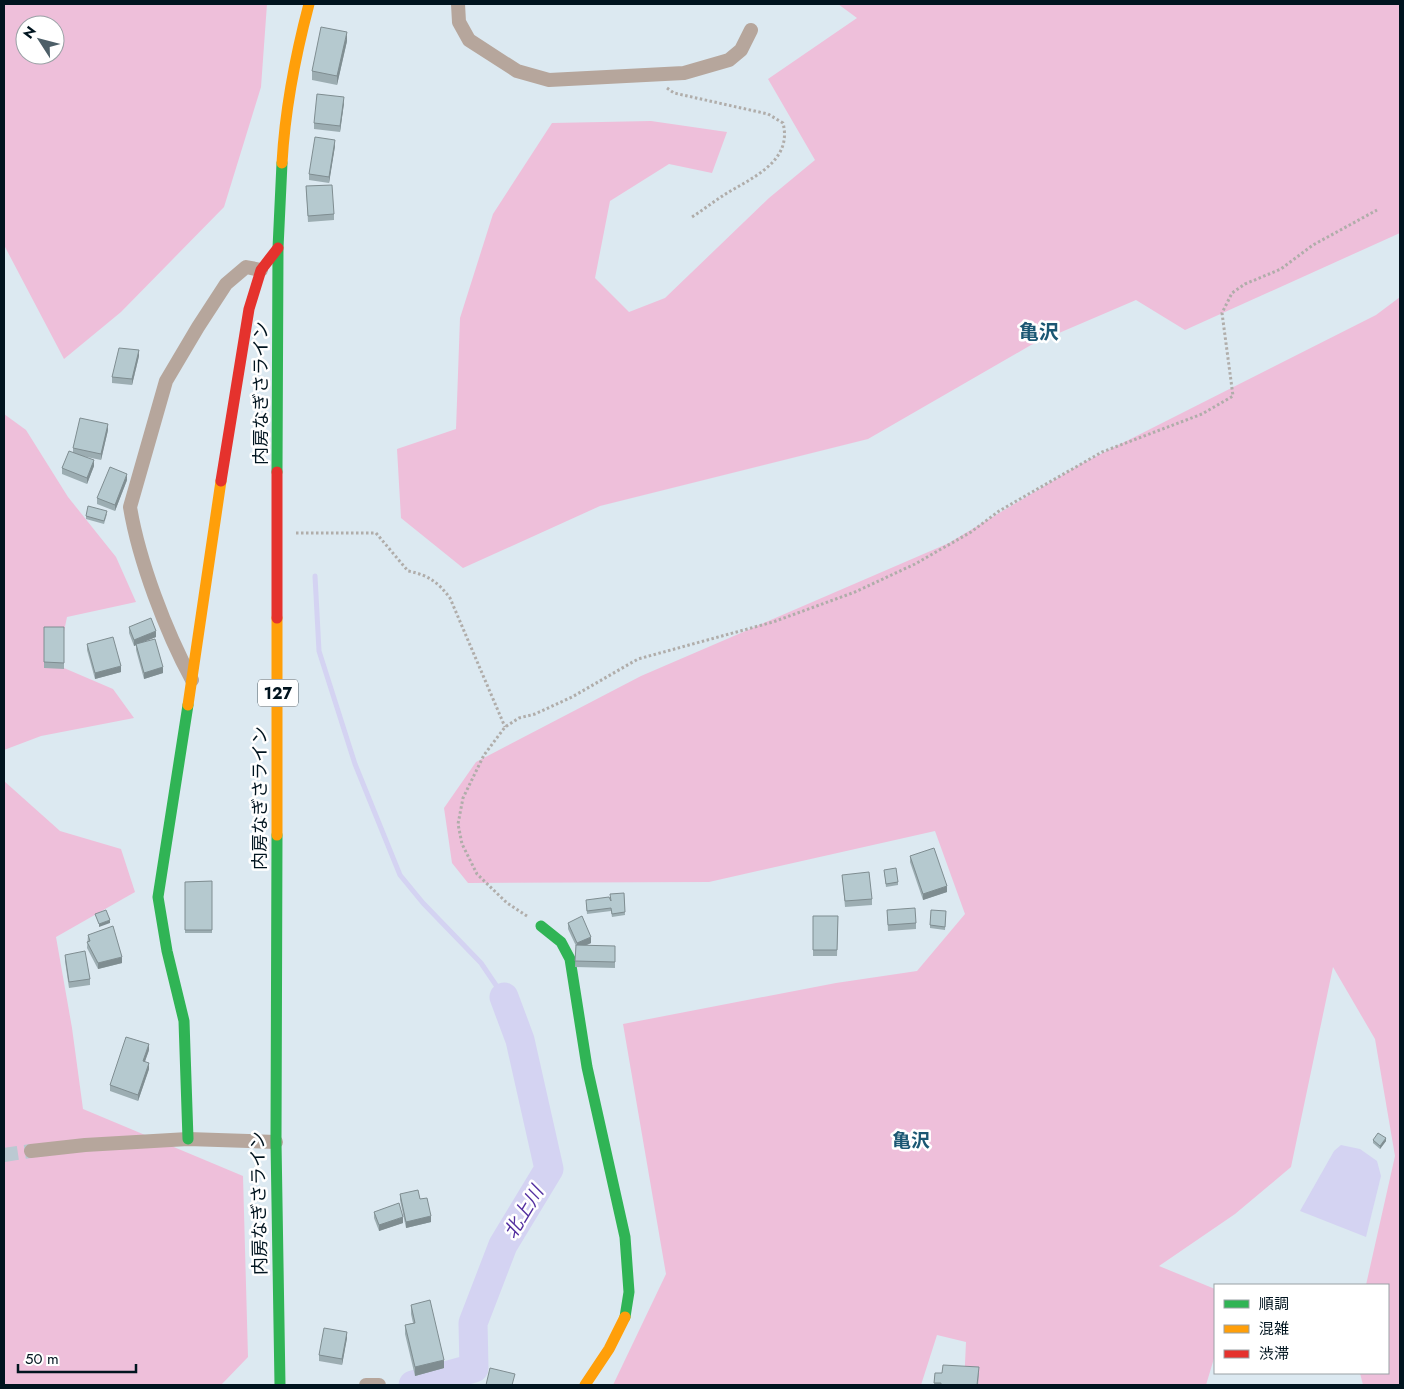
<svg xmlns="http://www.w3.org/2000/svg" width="1404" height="1389" font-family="Jost,'Noto Sans JP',sans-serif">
<rect width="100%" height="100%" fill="#dce9f1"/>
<!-- green -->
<g fill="#eebfda" fill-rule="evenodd">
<path d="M4 4H267L261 87 224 207 121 312 64 359 4 245ZM25 25H55V55H25Z"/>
<polygon points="838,4 1400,4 1400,233 1185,330 1136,300 1031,345 868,439 600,506 463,568 401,518 397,449 456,429 460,318 493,214 552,123 651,121 727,132 712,173 669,164 610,201 595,278 629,312 665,298 769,198 815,160 768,79 857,18"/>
<polygon points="1400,297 1400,1385 1363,1385 1360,1373 1388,1373 1388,1285 1366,1285 1395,1156 1375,1039 1333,967 1291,1167 1235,1214 1159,1266 1215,1289 1215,1355 1206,1385 964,1385 966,1342 937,1335 921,1385 613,1385 666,1274 623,1024 836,983 917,971 965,914 935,831 709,882 468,883 452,863 444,808 476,762 641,676 949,543 1081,464 1376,315"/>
<polygon points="4,414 26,430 68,497 116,557 136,602 67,617 57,665 113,689 134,718 41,736 4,750"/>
<polygon points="4,781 60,831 121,849 135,892 56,937 72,1028 83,1109 243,1176 248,1357 221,1385 4,1385"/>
</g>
<!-- water -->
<polygon fill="#d4d3f2" points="1341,1145 1360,1149 1377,1161 1381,1176 1366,1237 1300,1211 1334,1151"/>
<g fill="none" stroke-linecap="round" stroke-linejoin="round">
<!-- stream -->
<polyline stroke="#d4d3f2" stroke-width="5" points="315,576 319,651 355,764 400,875 423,903 481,963 504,997"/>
<!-- river -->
<polyline stroke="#d4d3f2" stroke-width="29" points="413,1385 474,1368 473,1323 503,1245 549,1169 520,1040 504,997"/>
<!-- street-tunnel -->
<polyline stroke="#bbc9d2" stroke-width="14" stroke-dasharray="14 7" stroke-linecap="butt" points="4,1155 31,1151"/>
<!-- path -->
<g stroke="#b0adaa" stroke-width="3" stroke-dasharray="2.5 2.5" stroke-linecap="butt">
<path d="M667 88 674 93 768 114 783 123C793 162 751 178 724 195 713 202 703 210 692 217"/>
<path d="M296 533H376L408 571C428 575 438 582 450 598L505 727"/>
<polyline points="527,916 507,903 477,874 462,844 458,824 463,798 484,755 505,727 519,718 535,714 572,697 638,659 773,622 855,592 915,564 971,532 999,511 1102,452 1202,414 1233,396 1222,313 1232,293 1245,284 1281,269 1313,245 1377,210"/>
</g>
<!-- street -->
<g stroke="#b6a69c" stroke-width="14">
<polyline points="458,4 459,22 469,40 517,71 549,80 684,73 729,60 741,50 751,30"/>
<path d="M192 680C166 632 139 561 130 507L166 381 198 327 226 284 246 267 261 270"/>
<polyline points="31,1151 85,1145 188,1139 276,1142"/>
<polyline points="366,1385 379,1385"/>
</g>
<!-- fast -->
<g stroke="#30b455" stroke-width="11">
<polyline points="277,472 278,248 282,163"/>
<polyline points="188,705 158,897 167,951 184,1021 188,1139"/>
<polyline points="277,835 276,1142 280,1385"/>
<polyline points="541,926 561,942 570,959 587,1067 625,1237 629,1292 625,1317"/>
</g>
<!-- slow -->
<g stroke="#ff9f0a" stroke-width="11">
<path d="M282 163C285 109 295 57 309 4"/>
<polyline points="188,705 221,481"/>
<polyline points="277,835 277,618"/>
<polyline points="585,1385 609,1349 625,1317"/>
</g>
<!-- jam -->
<g stroke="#e5322d" stroke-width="11">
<polyline points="221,481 249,309 261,270 278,248"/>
<polyline points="277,618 277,472"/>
</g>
</g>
<!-- wall -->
<g fill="#9cadb2">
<polygon points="347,41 337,85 312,80 312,71"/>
<polygon points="344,103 340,132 314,129 314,123"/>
<polygon points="335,146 329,183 309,180 309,174"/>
<polygon points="306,186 334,214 334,220 308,222"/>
<polygon points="139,356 132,385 112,383 112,377"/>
<polygon points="108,430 101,460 82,456 94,466 87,484 62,474 62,468 73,452 73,448"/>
<polygon points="127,480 115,511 97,504 97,498"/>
<polygon points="107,514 104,524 86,519 86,516"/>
<polygon points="44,627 64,627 64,669 44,668"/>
<polygon points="129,627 156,637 142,642 163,673 144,679 136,650 136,645 134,646 129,633"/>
<polygon points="87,644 121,672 95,679 87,650"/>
<polygon points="910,856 947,892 923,900 910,862"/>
<polygon points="884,870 898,882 898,885 886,887"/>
<polygon points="842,875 872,899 872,905 845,907"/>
<polygon points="212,881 212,933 185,933 185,882"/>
<polygon points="624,893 625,915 612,917 611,911 587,914 586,903 610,900"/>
<polygon points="887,910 916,923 916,929 888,931"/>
<polygon points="946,911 945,930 930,928 930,925"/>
<polygon points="813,916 838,916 837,956 813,956"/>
<polygon points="568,923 591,943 585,946 615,946 615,968 575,967 576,946 568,929"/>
<polygon points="88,935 122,963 98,969 87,948"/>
<polygon points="65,955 90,979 90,985 69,988 65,961"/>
<polygon points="149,1050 145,1061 149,1069 138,1101 110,1091 110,1085"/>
<polygon points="1373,1140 1386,1141 1380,1149 1373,1143"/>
<polygon points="400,1194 420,1199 431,1222 406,1228 400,1200"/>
<polygon points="374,1212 403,1223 379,1231 374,1218"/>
<polygon points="411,1305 444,1368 415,1376 405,1334 405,1325 413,1323 411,1314"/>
<polygon points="347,1338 342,1365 319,1361 319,1355"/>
<polygon points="935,1373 979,1373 978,1385 934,1385"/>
</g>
<!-- shaded-wall -->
<g fill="#7f8d91">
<polygon points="347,32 347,41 337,85 337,76"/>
<polygon points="344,97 344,103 340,132 340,126"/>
<polygon points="335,140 335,146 329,183 329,177"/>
<polygon points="139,350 139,356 132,385 132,379"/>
<polygon points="108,424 108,430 101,460 101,454"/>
<polygon points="94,460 94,466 87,484 87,478"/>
<polygon points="127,474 127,480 115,511 115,505"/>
<polygon points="156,631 156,637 134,646 134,640"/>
<polygon points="121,666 121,672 95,679 95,673"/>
<polygon points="163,667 163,673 144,679 144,673"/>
<polygon points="947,886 947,892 923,900 923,894"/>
<polygon points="110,920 110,923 99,927 99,924"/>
<polygon points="591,937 591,943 577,949 577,943"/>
<polygon points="122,957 122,963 98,969 98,963"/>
<polygon points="149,1044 149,1050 143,1067 143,1061"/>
<polygon points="149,1063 149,1069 138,1101 138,1095"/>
<polygon points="1386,1138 1386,1141 1380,1149 1380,1146"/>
<polygon points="431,1216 431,1222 406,1228 406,1222"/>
<polygon points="403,1217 403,1223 379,1231 379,1225"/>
<polygon points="347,1332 347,1338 342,1365 342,1359"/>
<polygon points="444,1360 444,1368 415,1376 415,1367"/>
</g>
<!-- building -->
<g fill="#b5c9cf" stroke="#7f8d91">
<polygon points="321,27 347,32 337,76 312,71"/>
<polygon points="317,94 344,97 340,126 314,123"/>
<polygon points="315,137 335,140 329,177 309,174"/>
<polygon points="332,185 334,214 308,216 306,186"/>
<polygon points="119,348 139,350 132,379 112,377"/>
<polygon points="80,418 108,424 101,454 73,448"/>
<polygon points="69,451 94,460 87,478 62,468"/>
<polygon points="110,467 127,474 115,505 97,498"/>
<polygon points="88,506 107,511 104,521 86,516"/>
<polygon points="151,618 156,631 134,640 129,627"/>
<polygon points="44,627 64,627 64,663 44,662"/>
<polygon points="113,637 121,666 95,673 87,644"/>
<polygon points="155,639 163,667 144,673 136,644"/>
<polygon points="934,848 947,886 923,894 910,856"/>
<polygon points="896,868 898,882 886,884 884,870"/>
<polygon points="869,872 872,899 845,901 842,875"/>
<polygon points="212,881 212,930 185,930 185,882"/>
<polygon points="624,893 625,912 612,914 611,908 587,911 586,900 609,897 611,901 610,894"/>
<polygon points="915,908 916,923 888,925 887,910"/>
<polygon points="106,910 110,920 99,924 95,914"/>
<polygon points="931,910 946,911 945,927 930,925"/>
<polygon points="582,916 591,937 577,943 568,923"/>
<polygon points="813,916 838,916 837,950 813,950"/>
<polygon points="113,926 122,957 98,963 87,942 90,941 88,935"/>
<polygon points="576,945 615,946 615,962 575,961"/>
<polygon points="85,951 90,979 69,982 65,955"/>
<polygon points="126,1037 149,1044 143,1061 149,1063 138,1095 110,1085"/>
<polygon points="1378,1133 1386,1138 1380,1146 1373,1140"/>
<polygon points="418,1190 420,1199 427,1198 431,1216 406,1222 400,1194"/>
<polygon points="399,1203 403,1217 379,1225 374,1212"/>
<polygon points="430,1300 444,1360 415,1367 405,1325 415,1323 411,1305"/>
<polygon points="324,1328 347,1332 342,1359 319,1355"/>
<polygon points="943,1365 979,1367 977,1385 941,1385 941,1383 934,1383 935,1373 942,1373"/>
<polygon points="490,1368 515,1374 512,1385 486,1385"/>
</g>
<g text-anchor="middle" stroke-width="5" stroke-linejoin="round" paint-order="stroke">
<!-- shield labels -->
<rect fill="#fff" stroke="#4c5a62" stroke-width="1" x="258" y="679.5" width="40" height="27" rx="4"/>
<g font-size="16" font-weight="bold" fill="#00141f">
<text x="278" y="699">127</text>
</g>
<!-- street labels -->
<g font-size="18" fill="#00141f" stroke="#fff">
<text transform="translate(261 393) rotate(-90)" y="6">内房なぎさライン</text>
<text transform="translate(260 798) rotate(-90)" y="6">内房なぎさライン</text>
<text transform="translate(259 1203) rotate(-91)" y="6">内房なぎさライン</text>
</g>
<!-- neighbourhood labels -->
<g font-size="19" font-weight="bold" fill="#1b5773" stroke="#fff">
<text x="911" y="1147">亀沢</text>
</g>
<!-- water labels -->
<g font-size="19" font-style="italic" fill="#5431a0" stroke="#fff">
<text transform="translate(523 1212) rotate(-59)" y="7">北上川</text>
</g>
<!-- quarter labels -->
<g font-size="20" font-weight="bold" fill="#1b5773" stroke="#fff">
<text x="1039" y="339">亀沢</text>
</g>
</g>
<!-- border -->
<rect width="1404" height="1389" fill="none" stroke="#00141f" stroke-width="10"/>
<!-- legend -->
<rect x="1214" y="1284" width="175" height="90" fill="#ffffff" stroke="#99a1a5"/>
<rect x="1224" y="1300" width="25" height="8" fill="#30b455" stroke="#99a1a5"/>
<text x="1259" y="1309" font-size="15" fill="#00141f">順調</text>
<rect x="1224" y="1325" width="25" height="8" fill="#ff9f0a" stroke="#99a1a5"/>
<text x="1259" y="1334" font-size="15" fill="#00141f">混雑</text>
<rect x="1224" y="1350" width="25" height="8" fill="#e5322d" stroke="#99a1a5"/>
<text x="1259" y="1359" font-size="15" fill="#00141f">渋滞</text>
<!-- north arrow -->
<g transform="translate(40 40) rotate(306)"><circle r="24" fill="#ffffff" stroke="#99a1a5"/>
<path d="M0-4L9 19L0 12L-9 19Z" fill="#4d5f68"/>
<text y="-8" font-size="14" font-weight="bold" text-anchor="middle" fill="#00141f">N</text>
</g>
<!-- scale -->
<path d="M18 1364v8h118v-8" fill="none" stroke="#00141f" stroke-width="2.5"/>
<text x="25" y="1364" font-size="15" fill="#00141f" stroke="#ffffff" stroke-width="4" paint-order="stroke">50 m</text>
</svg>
